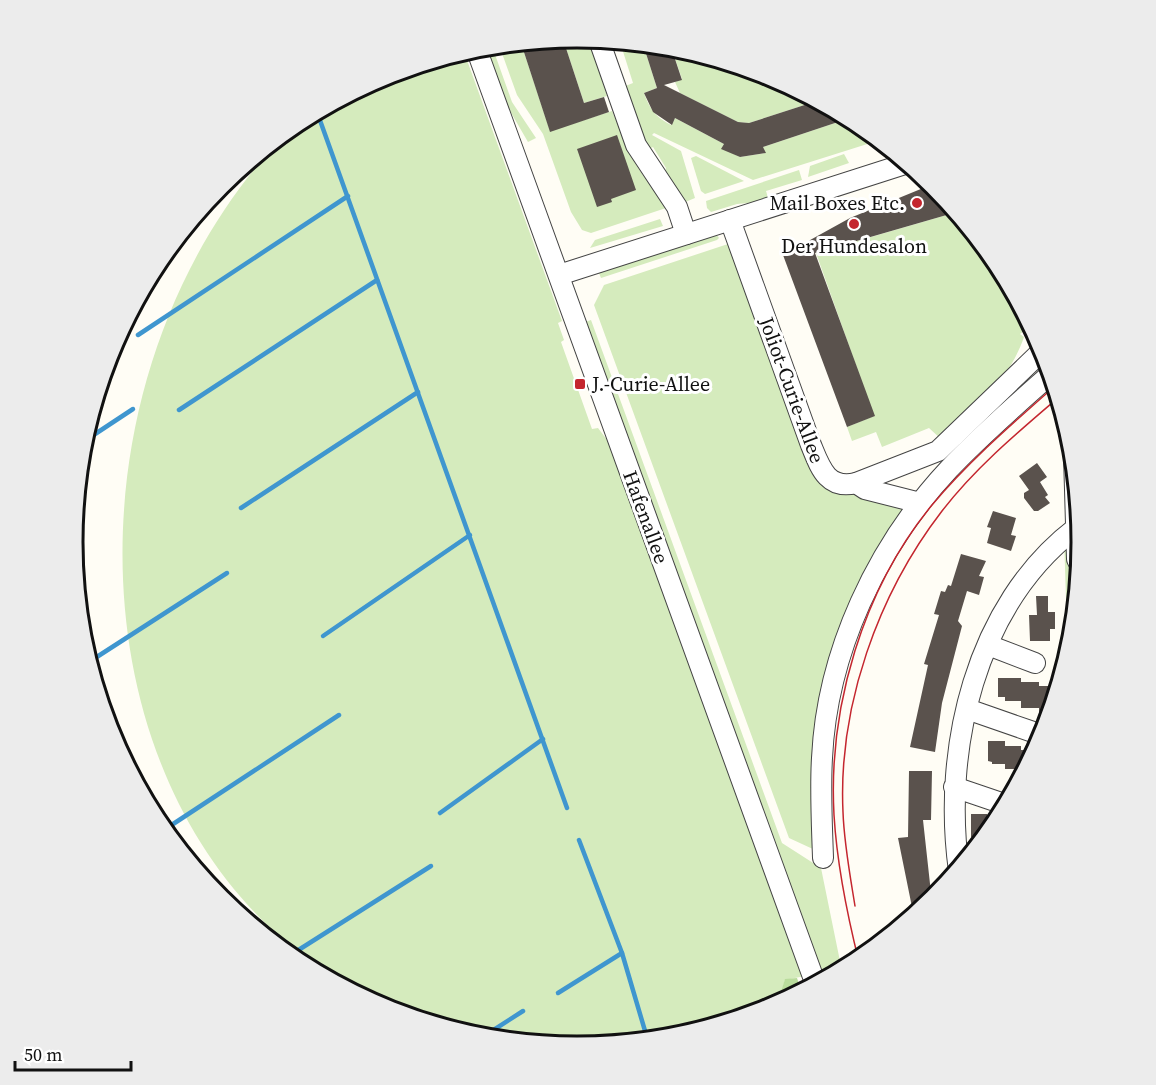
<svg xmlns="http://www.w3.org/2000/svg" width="1156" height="1085" font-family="'Source Serif 4',serif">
<rect width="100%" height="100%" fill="#fffdf5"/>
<!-- green -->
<g fill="#d5ebbd">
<polygon points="578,38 590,39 607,96 584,103 563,39"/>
<path d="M620 42 643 44 657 88 644 93C650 110 656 117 671 125L675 118 724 144 722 148 740 157 765 153 763 147 850 118 880 140 753 180 654 133 652 135 681 151 695 198 683 203 665 172 666 168 653 147 649 149 640 137 623 87 633 83Z"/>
<path d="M521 43 550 131 612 111C622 134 628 154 643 175L651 178 669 207 591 233 582 230 571 212 543 134 517 95 499 45Z"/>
<polygon points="492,46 512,102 536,138 528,142 503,99 484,47"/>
<polygon points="671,47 772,76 817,101 749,123 738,122 680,93 675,82 682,79"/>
<path d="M464 52 562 321 558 323 564 340 561 342 592 429 598 428 614 449 805 976 785 980 776 1007 771 1009C740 1019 707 1032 675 1038 656 1041 636 1042 616 1044 603 1045 588 1048 575 1047 77 1030 0 415 295 124 345 89 406 69 464 52Z"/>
<polygon points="844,154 849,163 808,177 810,166"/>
<polygon points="696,156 744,181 705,194 701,191 691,158"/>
<polygon points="799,170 802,180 766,191 769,201 737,204 711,212 707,208 706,201"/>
<path d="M957 212C984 245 1024 285 1025 330L1020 334 1024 337C1008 383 975 407 942 440L929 428 882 447 876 432 852 441 847 427 874 416 816 253Z"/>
<polygon points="660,219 663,226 590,248 595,240"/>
<polygon points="716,234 719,238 717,240 601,278 599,273"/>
<polygon points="728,244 841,492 907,504 844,632 815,850 789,838 594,305 604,285"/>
<polygon points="591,320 782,843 821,868 842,971 825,980 585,322"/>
<polygon points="1064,537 1081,567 1073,641 1068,660"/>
</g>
<!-- forest -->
<polygon fill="#b9dc9c" points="797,978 802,993 776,1007 785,979"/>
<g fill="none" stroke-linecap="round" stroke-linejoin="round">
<!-- stream -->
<g stroke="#3f96cf" stroke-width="4.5">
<polyline points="317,112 567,808"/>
<polyline points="138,335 348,196"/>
<polyline points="179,410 377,280"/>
<polyline points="83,442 133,409"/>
<polyline points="241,508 418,392"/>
<polyline points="323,636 470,535"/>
<polyline points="89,662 227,573"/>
<polyline points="440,813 543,739"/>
<polyline points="164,830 339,715"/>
<polyline points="579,840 622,953 648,1041"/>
<polyline points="289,956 431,866"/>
<polyline points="558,993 622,953"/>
<polyline points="481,1038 523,1011"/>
</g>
</g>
<!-- building -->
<g fill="#5a524d">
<polygon points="563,39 584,103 604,97 609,112 550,132 521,43"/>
<polygon points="643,44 671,47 682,80 664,85 738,122 749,123 817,101 850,118 763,147 766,153 740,157 721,149 724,144 675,118 672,125 653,112 644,93 657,88"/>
<polygon points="617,135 636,190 611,199 612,202 597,207 577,149"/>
<polygon points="933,184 957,212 815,253 875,416 847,427 783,255 850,218"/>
<polygon points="1037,463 1047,477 1040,482 1048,495 1045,497 1050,503 1038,511 1034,511 1024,498 1024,493 1029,490 1019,476"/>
<polygon points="993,511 1016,518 1011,535 1016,536 1011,551 987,543 991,528 987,527"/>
<polygon points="961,554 986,561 979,576 984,577 979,595 967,591 958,621 962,626 942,703 935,752 910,747 928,665 924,664 939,615 934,614 941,591 945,592 948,585 951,586"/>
<polygon points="1036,596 1048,596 1048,612 1055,612 1055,629 1050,629 1050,641 1030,641 1029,615 1037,615"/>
<polygon points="998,678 1021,678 1021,682 1039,682 1039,686 1055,686 1052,712 1039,712 1039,708 1021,708 1021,701 1005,701 1005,697 998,697"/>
<polygon points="988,741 1005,741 1005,746 1021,746 1021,750 1037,750 1027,769 1005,769 1005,764 992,764 992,762 988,761"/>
<polygon points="909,771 932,771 931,820 923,820 932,902 914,917 898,838 908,837"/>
<polygon points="971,814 987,814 987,818 1000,818 987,837 971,837"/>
</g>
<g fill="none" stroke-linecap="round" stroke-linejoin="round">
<!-- minor casing -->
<g stroke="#444" stroke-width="22">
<g id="minor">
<polyline points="599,40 636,145 677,207 686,234"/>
<polyline points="476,48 816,985"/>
<path d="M730 220 811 445C820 467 827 490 856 483L938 451 1044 349"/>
<polyline points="559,275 908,163"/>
<polyline points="1074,455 1077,559 1081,567"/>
<polyline points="856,483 865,489 920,503"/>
<polyline points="988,645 1035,663"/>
<polyline points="967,709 1036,733"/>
<polyline points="954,787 1007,805"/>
<path d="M823 858C822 825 820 791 822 758 827 652 877 546 949 469 981 435 1017 404 1052 373"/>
<path d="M959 871C942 750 975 605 1076 528"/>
</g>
</g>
<!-- minor -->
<use href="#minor" stroke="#fff" stroke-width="20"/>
<!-- tram -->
<g stroke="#c4262e" stroke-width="1.5">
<path d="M855 906C850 875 844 843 843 812 838 706 878 594 942 511 975 468 1018 432 1059 397"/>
<path d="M859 962C847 914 837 865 834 815 828 707 863 589 932 505 969 461 1012 424 1056 385"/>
</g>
</g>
<!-- markers -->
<g fill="#c4262e" stroke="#fff" stroke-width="2">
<circle cx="917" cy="203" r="6"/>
<circle cx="854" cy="224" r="6"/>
<rect x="574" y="378" width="12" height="12" rx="3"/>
</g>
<g text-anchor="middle" stroke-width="6" stroke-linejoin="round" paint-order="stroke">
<!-- poi labels -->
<g font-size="20" fill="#111" stroke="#fff" text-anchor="end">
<text x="905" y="210">Mail Boxes Etc.</text>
<text x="854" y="253" text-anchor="middle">Der Hundesalon</text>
<text x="592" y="391" text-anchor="start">J.-Curie-Allee</text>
</g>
<!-- street labels -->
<g font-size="20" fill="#111" stroke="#fff">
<text transform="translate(792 390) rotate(70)" y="7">Joliot-Curie-Allee</text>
<text transform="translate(646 517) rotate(70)" y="7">Hafenallee</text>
</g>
</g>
<!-- crop -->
<path d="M0 0H1156V1085H0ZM83 542a494 494 0 1 1 988 0a494 494 0 1 1-988 0Z" fill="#ececec" fill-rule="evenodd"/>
<path fill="none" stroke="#111" stroke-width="3" d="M83 542a494 494 0 1 1 988 0a494 494 0 1 1-988 0Z"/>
<!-- scale -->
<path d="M15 1061v9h116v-9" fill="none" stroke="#111111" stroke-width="3"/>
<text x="24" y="1061" font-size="18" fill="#111111" stroke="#ffffff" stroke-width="4.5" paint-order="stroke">50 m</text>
</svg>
